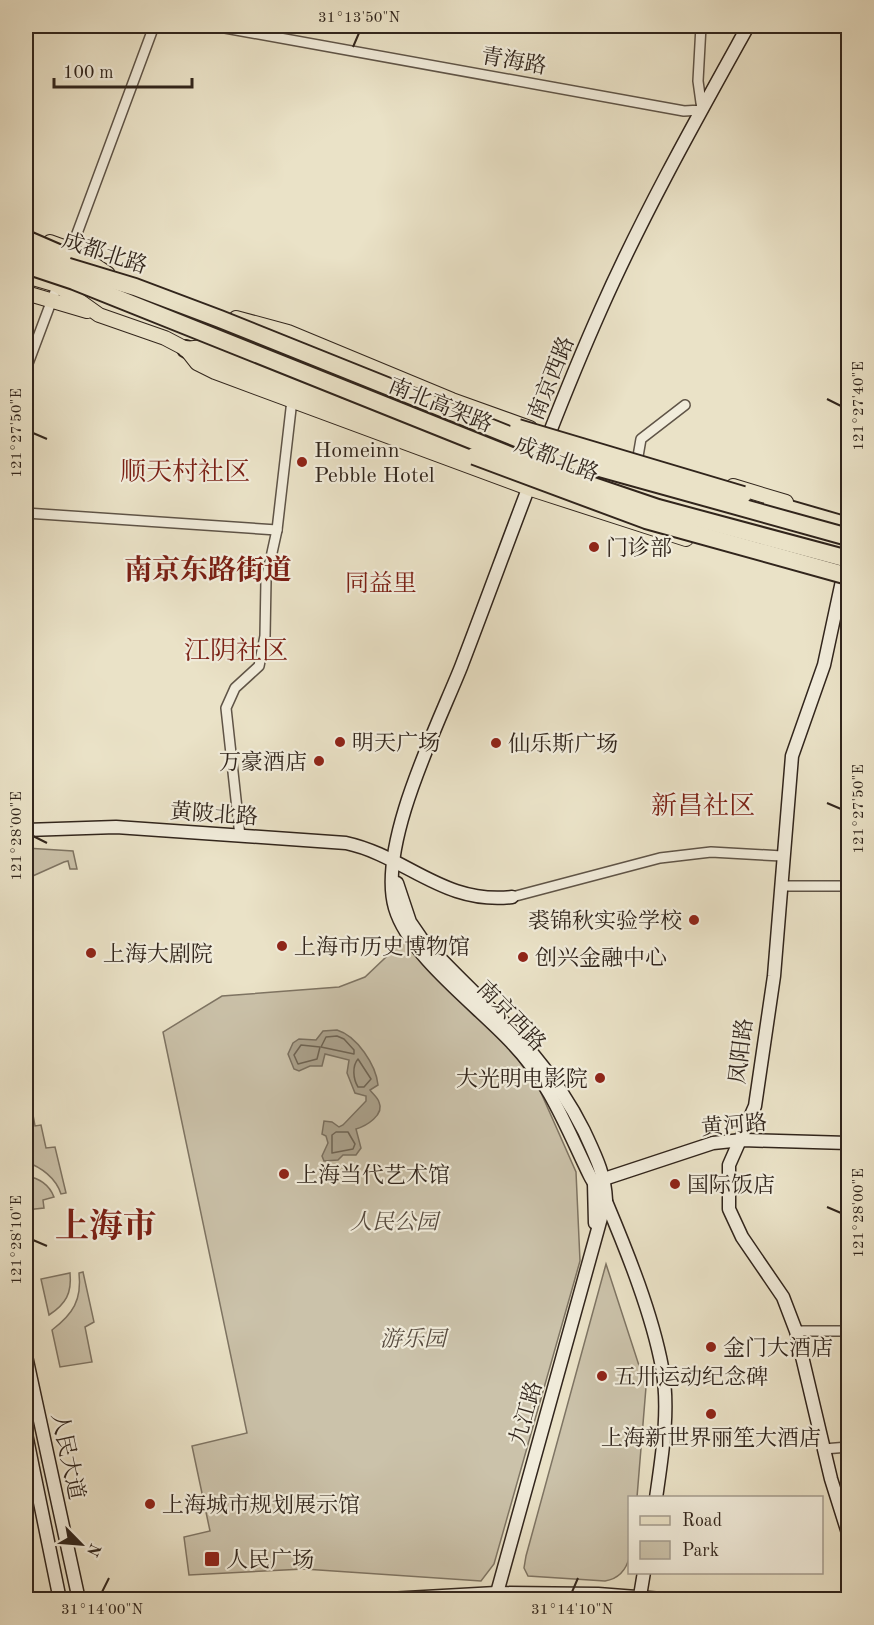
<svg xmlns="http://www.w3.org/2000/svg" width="874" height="1625" font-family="'Old Standard TT','Noto Serif SC',serif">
<rect width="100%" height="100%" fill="#eae2c7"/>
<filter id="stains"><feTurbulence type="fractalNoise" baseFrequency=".00333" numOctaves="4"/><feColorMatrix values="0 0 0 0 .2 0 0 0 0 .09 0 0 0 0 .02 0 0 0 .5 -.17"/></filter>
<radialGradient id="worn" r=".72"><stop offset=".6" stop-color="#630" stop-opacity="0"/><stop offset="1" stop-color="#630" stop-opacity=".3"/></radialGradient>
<!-- green -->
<g fill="#cbc2aa" stroke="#7e7463" stroke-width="1.5">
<polygon points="26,848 73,851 77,869 70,869 68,861 64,862 26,879"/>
<polygon points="405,939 507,1045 538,1086 576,1172 580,1261 494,1564 481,1581 304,1569 189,1575 184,1537 210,1531 192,1446 247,1433 163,1032 222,996 339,987 365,977"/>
<path d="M33 1115 35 1126 41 1125 46 1148 55 1147 66 1193 61 1194C56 1178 41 1167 26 1162V1117Z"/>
<path d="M26 1176C39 1178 49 1184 54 1197L43 1200 44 1208 26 1210Z"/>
<path d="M606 1264 646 1387 637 1497 630 1498C630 1526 641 1575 605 1581L528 1576 524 1568 526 1556Z"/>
<path d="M83 1272 94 1322 85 1327 92 1362 60 1367 52 1330C73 1314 82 1300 79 1273Z"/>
<path d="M70 1273C72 1293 66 1304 49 1315L41 1279Z"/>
</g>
<!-- water -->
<path fill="#aba28d" stroke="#7a7060" stroke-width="1.5" d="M337 1030C357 1036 376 1065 378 1085L370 1090C373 1094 378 1098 379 1102 385 1115 366 1126 356 1129L361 1148 356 1155H343L338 1160 324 1161 322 1156 328 1143 326 1136 322 1134 324 1121 332 1122 339 1127 343 1125 366 1101V1096L355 1093 347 1073 349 1060 325 1054 322 1066H310L299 1071 294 1069 288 1054 293 1043 299 1039 316 1040 323 1031Z"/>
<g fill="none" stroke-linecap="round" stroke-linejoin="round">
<!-- shore -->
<g stroke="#6e6454" stroke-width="1.5">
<polygon points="337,1036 344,1039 354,1050 354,1054 321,1047 326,1037"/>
<polygon points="301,1045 320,1047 317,1059 298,1064 294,1055"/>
<path d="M358 1059 371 1079 364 1087H358C353 1079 352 1066 358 1059Z"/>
<polygon points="336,1132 348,1132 355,1144 353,1149 332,1153 332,1135"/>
</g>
<!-- street casing -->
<g stroke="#5f5447" stroke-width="12">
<g id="street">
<polyline points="214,26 684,111 702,110 698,81 701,26"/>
<polyline points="69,255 154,26"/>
<polyline points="26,369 59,281"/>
<polyline points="637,462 641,439 685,405"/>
<polyline points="26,513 277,530"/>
<polyline points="240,836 226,708 235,688 259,666 265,636 266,580 277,530 292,400"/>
<polyline points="781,886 848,886"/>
<polyline points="512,897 660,858 711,852 782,856"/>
<polyline points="796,1331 848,1331"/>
<polyline points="824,1449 848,1447"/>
</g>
</g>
<!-- secondary casing -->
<g stroke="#31251c" stroke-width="15">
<g id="secondary">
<polyline points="845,567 824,665 792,756 774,976 755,1106 729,1165 729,1209 742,1237 783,1297 796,1331 831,1479 848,1533"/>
<path d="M26 830 116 827 346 843C406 856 443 905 512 897"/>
<path d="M397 883 410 922 421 938C481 1004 543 1048 584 1131 595 1155 605 1174 606 1200L495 1600"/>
<polyline points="598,1181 713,1143 742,1140 848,1143"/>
<polyline points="594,1183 595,1223"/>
<polyline points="26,1356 79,1600"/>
<polyline points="26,1434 60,1600"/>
<path d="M656 1498C662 1456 670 1409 662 1367 652 1314 628 1254 607 1204 603 1194 595 1186 590 1176 567 1129 550 1082 512 1043 478 1006 409 956 395 908 377 846 437 727 461 667 507 547 549 426 601 309 644 212 697 118 748 26"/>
<polyline points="640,1596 644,1572"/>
<polyline points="371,1600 496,1593 598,1594 675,1600"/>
</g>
</g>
<!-- primary casing -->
<g stroke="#31251c" stroke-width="16">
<g id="primary">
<polyline points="50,242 72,250 108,274"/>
<polyline points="26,276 57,285 99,315 165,338 186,349 203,347 334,393"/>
<polyline points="26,293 87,311"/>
<polyline points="236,318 288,332 452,400 530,428"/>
<polyline points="186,349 197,363 215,372 528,488 686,539"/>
<polyline points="733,486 786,502"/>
</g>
</g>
<!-- highway casing -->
<g stroke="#31251c" stroke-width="20">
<g id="highway">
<polyline points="186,349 474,456"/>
<polyline points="772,504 848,526"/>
</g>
</g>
<!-- street -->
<use href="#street" stroke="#f1ecdb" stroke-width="9"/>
<!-- secondary -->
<use href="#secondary" stroke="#f1ecdb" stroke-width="12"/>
<!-- primary -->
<use href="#primary" stroke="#eae2c7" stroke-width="14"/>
<!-- highway -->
<use href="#highway" stroke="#eae2c7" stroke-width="16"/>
<!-- highway-bridge casing -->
<g stroke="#31251c" stroke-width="20" stroke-linecap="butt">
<g id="highway-bridge">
<polyline points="26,239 63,255"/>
<polyline points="26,254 135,287 220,319 571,460 848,537"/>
<polyline points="26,265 74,281 549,471 658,508 848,559"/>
<polyline points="518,428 743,495"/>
<polyline points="474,456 646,520 848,576"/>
</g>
</g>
<!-- highway-bridge -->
<use href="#highway-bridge" stroke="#eae2c7" stroke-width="16"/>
</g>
<!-- ticks -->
<path fill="none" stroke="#31251c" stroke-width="2" d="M353 47 359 33M827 399 841 406M33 433 47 439M827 803 841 809M33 836 47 843M827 1207 841 1213M33 1240 47 1246M102 1592 109 1578M572 1592 578 1578"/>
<!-- markers -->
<g fill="#8f2418" stroke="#f1ecdb" stroke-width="2">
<circle cx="302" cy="462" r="6"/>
<circle cx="594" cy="547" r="6"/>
<circle cx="340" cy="742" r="6"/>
<circle cx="496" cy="743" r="6"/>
<circle cx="319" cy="761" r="6"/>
<circle cx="694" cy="920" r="6"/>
<circle cx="282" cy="946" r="6"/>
<circle cx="91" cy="953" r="6"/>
<circle cx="523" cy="957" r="6"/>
<circle cx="600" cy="1078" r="6"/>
<circle cx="284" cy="1174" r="6"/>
<circle cx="675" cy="1184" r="6"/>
<circle cx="711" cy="1347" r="6"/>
<circle cx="602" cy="1376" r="6"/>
<circle cx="711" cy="1414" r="6"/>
<circle cx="150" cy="1504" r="6"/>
<rect x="204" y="1551" width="16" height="16" rx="3"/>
</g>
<g text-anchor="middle" stroke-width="4.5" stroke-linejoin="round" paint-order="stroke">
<!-- street labels -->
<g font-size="22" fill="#31251c" stroke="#f1ecdb">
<text transform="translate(514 60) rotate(10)" y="8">青海路</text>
<text transform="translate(105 252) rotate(18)" y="8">成都北路</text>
<text transform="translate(550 378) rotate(-68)" y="8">南京西路</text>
<text transform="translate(441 404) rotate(22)" y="8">南北高架路</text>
<text transform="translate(557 458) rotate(21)" y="8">成都北路</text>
<text transform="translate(214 813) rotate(4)" y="8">黄陂北路</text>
<text transform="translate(512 1015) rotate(46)" y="8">南京西路</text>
<text transform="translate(740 1051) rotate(-83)" y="8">凤阳路</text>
<text transform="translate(734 1124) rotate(-5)" y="8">黄河路</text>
<text transform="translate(525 1413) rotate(-74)" y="8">九江路</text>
<text transform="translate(69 1456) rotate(78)" y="8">人民大道</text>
</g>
<!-- poi labels -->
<g font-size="22" fill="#31251c" stroke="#f1ecdb" text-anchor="start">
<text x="314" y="457">Homeinn<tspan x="314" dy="25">Pebble Hotel</tspan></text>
<text x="606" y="555">门诊部</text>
<text x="352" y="750">明天广场</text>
<text x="508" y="751">仙乐斯广场</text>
<text x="307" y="769" text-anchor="end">万豪酒店</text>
<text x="682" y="928" text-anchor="end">裘锦秋实验学校</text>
<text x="294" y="954">上海市历史博物馆</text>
<text x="103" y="961">上海大剧院</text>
<text x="535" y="965">创兴金融中心</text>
<text x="588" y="1086" text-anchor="end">大光明电影院</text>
<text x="296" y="1182">上海当代艺术馆</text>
<text x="687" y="1192">国际饭店</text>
<text x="723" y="1355">金门大酒店</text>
<text x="614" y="1384">五卅运动纪念碑</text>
<text x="711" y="1445" text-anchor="middle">上海新世界丽笙大酒店</text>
<text x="162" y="1512">上海城市规划展示馆</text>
<text x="226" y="1567">人民广场</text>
</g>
<!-- park labels -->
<g font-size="22" font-style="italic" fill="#584c40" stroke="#f1ecdb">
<text x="394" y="1229">人民公园</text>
<text x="413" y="1346">游乐园</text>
</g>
<!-- neighbourhood labels -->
<g font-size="24" fill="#7a1f14" stroke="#f1ecdb">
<text x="381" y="591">同益里</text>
</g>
<!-- quarter labels -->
<g font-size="26" fill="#7a1f14" stroke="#f1ecdb">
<text x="185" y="480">顺天村社区</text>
<text x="236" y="659">江阴社区</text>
<text x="703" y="814">新昌社区</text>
</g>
<!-- district labels -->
<g font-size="28" font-weight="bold" fill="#7a1f14" stroke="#f1ecdb">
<text x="208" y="579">南京东路街道</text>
</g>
<!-- town labels -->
<g font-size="34" font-weight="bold" fill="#7a1f14" stroke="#f1ecdb">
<text x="106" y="1237">上海市</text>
</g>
</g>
<!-- margin -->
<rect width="874" height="1625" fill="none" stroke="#eae2c7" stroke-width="66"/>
<!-- legend -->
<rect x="628" y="1496" width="195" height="78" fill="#f1ecdb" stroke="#a49c8f" stroke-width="1.5"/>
<rect x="640" y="1516" width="30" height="9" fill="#eae2c7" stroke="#a49c8f" stroke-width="1.5"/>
<text x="682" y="1526" font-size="18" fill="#31251c">Road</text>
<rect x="640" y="1541" width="30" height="18" fill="#cbc2aa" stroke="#a49c8f" stroke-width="1.5"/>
<text x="682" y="1556" font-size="18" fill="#31251c">Park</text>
<!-- north arrow -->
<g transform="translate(81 1544) rotate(115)" stroke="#f1ecdb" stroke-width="4.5" paint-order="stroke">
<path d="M0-4.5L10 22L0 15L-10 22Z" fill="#31251c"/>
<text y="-9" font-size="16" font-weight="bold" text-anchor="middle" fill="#31251c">N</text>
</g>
<!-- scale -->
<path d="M54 78v9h138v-9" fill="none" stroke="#31251c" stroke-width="3"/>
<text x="63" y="78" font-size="18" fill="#31251c" stroke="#f1ecdb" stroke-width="4.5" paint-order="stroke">100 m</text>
<rect x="33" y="33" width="808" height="1559" fill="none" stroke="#31251c" stroke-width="2"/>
<g font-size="15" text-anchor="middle" fill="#31251c">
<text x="359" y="22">31°13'50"N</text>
<text transform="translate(858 406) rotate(-90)" y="5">121°27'40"E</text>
<text transform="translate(16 433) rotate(-90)" y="5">121°27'50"E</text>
<text transform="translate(858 809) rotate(-90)" y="5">121°27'50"E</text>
<text transform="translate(16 836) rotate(-90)" y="5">121°28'00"E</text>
<text transform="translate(858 1213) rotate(-90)" y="5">121°28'00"E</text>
<text transform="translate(16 1240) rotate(-90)" y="5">121°28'10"E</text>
<text x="102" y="1614">31°14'00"N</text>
<text x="572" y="1614">31°14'10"N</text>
</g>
<rect width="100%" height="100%" filter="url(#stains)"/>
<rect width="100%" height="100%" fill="url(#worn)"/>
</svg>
